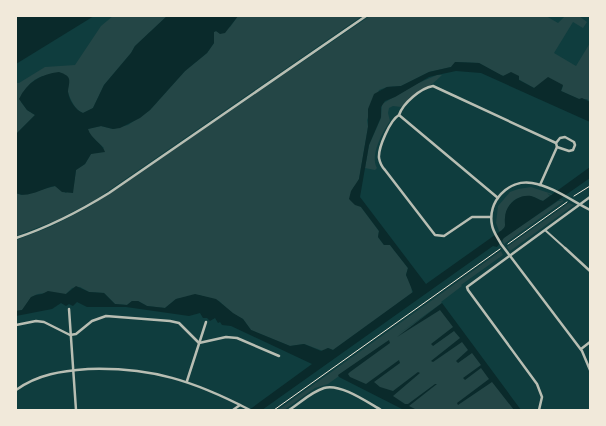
<svg xmlns="http://www.w3.org/2000/svg" width="606" height="426" font-family="Rubik,sans-serif">
<rect width="100%" height="100%" fill="#0f3d3e"/>
<!-- green -->
<g fill="#244646" fill-rule="evenodd">
<path d="M113 16H167L135 46 131 53 104 85 93 108 83 113C75 110 70 99 68 92L43 76C30 80 24 90 21 102L27 110 35 115 16 134V83H19L45 67 75 65 101 26Z"/>
<polygon points="238,16 362,16 95,200 57,220 16,236 16,193 21,195 55,186 66,193 74,184 76,170 85,164 91,154 104,148 90,135 87,129 101,126 113,129 128,125 150,110 185,71 207,53 214,43 214,32 216,31 220,33 230,27"/>
<path d="M370 16H546L558 23 565 16H579L587 22 583 28 573 22 554 53 576 66 590 43V102L587 99H579L561 91 563 86 534 88 518 79 500 75 479 63 456 62 451 67 429 72 401 86 387 87 379 90 367 120 368 127 359 179 357 184 353 188 361 207 379 231 378 237 384 245H390L408 268 406 275 411 283 412 293 333 350 328 348 323 351 304 344 290 346 251 330 243 319 233 314 219 301 199 295 176 299 165 308 147 306 138 301H132L127 305 115 304 104 293 89 292 80 287 72 288 66 294C56 295 40 290 32 297 28 300 26 306 22 310L16 311V240L50 227 89 207Z"/>
<path d="M437 75H442C430 88 414 95 401 107L393 106 389 108 388 113 390 121C382 133 370 155 377 168L375 170 365 168 369 145 381 118 382 104 416 84Z"/>
<path d="M531 187 552 194 564 201 504 244 496 223 498 206 510 192 518 189ZM547 193 562 201H558L503 238 502 230 506 226C503 211 511 196 528 196 533 196 538 199 543 201L550 196Z"/>
<polygon points="569,203 574,205 510,251 507,247"/>
<polygon points="501,251 503,255 461,285 462,286 441,302 442,303 397,335 442,304 517,410 406,410 341,376 389,340 328,384 315,388 284,410 278,410"/>
</g>
<!-- water -->
<g fill="#0a2a2b">
<polygon points="16,16 94,16 16,64"/>
<path d="M167 16H238L225 33 220 34 216 31 214 32V43L207 53 185 71 150 110 140 118 120 128 113 129 101 126 88 129C91 139 102 143 105 152L91 154 85 164 76 170 73 193 62 192 55 186C42 188 28 199 16 193V134L35 115 27 110 19 99C27 82 41 74 59 72 62 73 68 75 69 79 70 83 68 88 68 92 69 100 76 111 83 113L93 108 104 85 131 53 135 46Z"/>
<path d="M455 62 479 63 503 76 511 72 519 76V80L534 88 548 77 563 85 561 91 579 99 582 98 590 102V122L481 73 456 71 437 75 429 77 395 97 385 101 381 107V117L369 145 360 197 426 284 502 230C507 226 504 224 505 218 505 205 518 194 531 196 535 197 539 200 543 201L590 167V178L504 238 497 247 493 246 262 410H249L312 364 231 326 222 325 220 322 218 323 215 318 210 321 207 318H203L200 313 189 316 126 307H87L77 302 73 306 69 304 66 306 61 303 52 309 16 316V311L22 310 31 297 36 295 42 294 48 291 66 294 76 286 89 292 104 293 115 304 127 305 132 301H138L147 306 165 308 176 299 195 294 216 299 233 313 243 319 251 330 290 346 304 344 321 351 328 348 333 350 413 292 406 275 408 268 390 245H384L378 237 379 231 361 207 355 205 349 199 351 191 359 179 368 127V109L374 94 387 87 401 86 429 72 451 67Z"/>
<polygon points="442,303 521,410 514,410 492,382 458,405 457,403 489,379 481,368 465,380 463,378 481,365 472,353 458,363 456,361 468,350 462,342 433,362 431,361 460,338 454,331 433,346 431,344 453,327 440,310 397,337"/>
<polygon points="389,340 390,343 350,372 348,374 350,377 366,384 399,360 400,363 374,382 380,387 393,391 418,372 420,373 393,396 405,404 408,404 435,384 437,384 409,406 417,410 404,410 339,377 338,375"/>
</g>
<g fill="none" stroke-linecap="round" stroke-linejoin="round">
<!-- path -->
<g stroke="#f1e9da" stroke-width="1">
<polyline points="574,196 590,186"/>
<polyline points="508,244 567,202"/>
<polyline points="274,410 500,249"/>
</g>
<!-- pedestrian -->
<polyline stroke="#b8beb3" stroke-width="2" points="545,230 565,248"/>
<!-- minor -->
<g stroke="#b8beb3" stroke-width="2.5">
<polyline points="399,115 498,198"/>
<polyline points="556,143 560,138 565,137 574,142 575,145 573,150 569,151 557,147"/>
<path d="M590 210C572 201 552 186 532 183 508 179 487 202 492 225 493 232 498 238 501 244L582 351 590 370"/>
<path d="M491 217H472L444 236 435 235 385 170C382 167 380 163 379 158 378 148 390 120 399 115 403 103 421 88 433 86L556 143 557 147 540 185"/>
<path d="M16 238C49 227 80 211 109 193L366 16"/>
<polyline points="565,248 590,271"/>
<polyline points="69,309 76,410"/>
<polyline points="16,325 36,321 44,322 70,335 76,334 92,321 106,316 170,321 179,323 199,343 226,337 237,338 279,356"/>
<polyline points="581,349 590,342"/>
<polyline points="187,381 206,322"/>
<path d="M16 390C38 374 62 371 88 369 152 367 194 381 250 410"/>
<polyline points="233,410 240,405"/>
<path d="M289 410C300 403 311 392 324 388 340 383 367 402 381 410"/>
<polyline points="539,410 542,397 537,384 468,290 467,287 590,197"/>
</g>
</g>
<!-- border -->
<rect width="606" height="426" fill="none" stroke="#f1e9da" stroke-width="34"/>
</svg>
